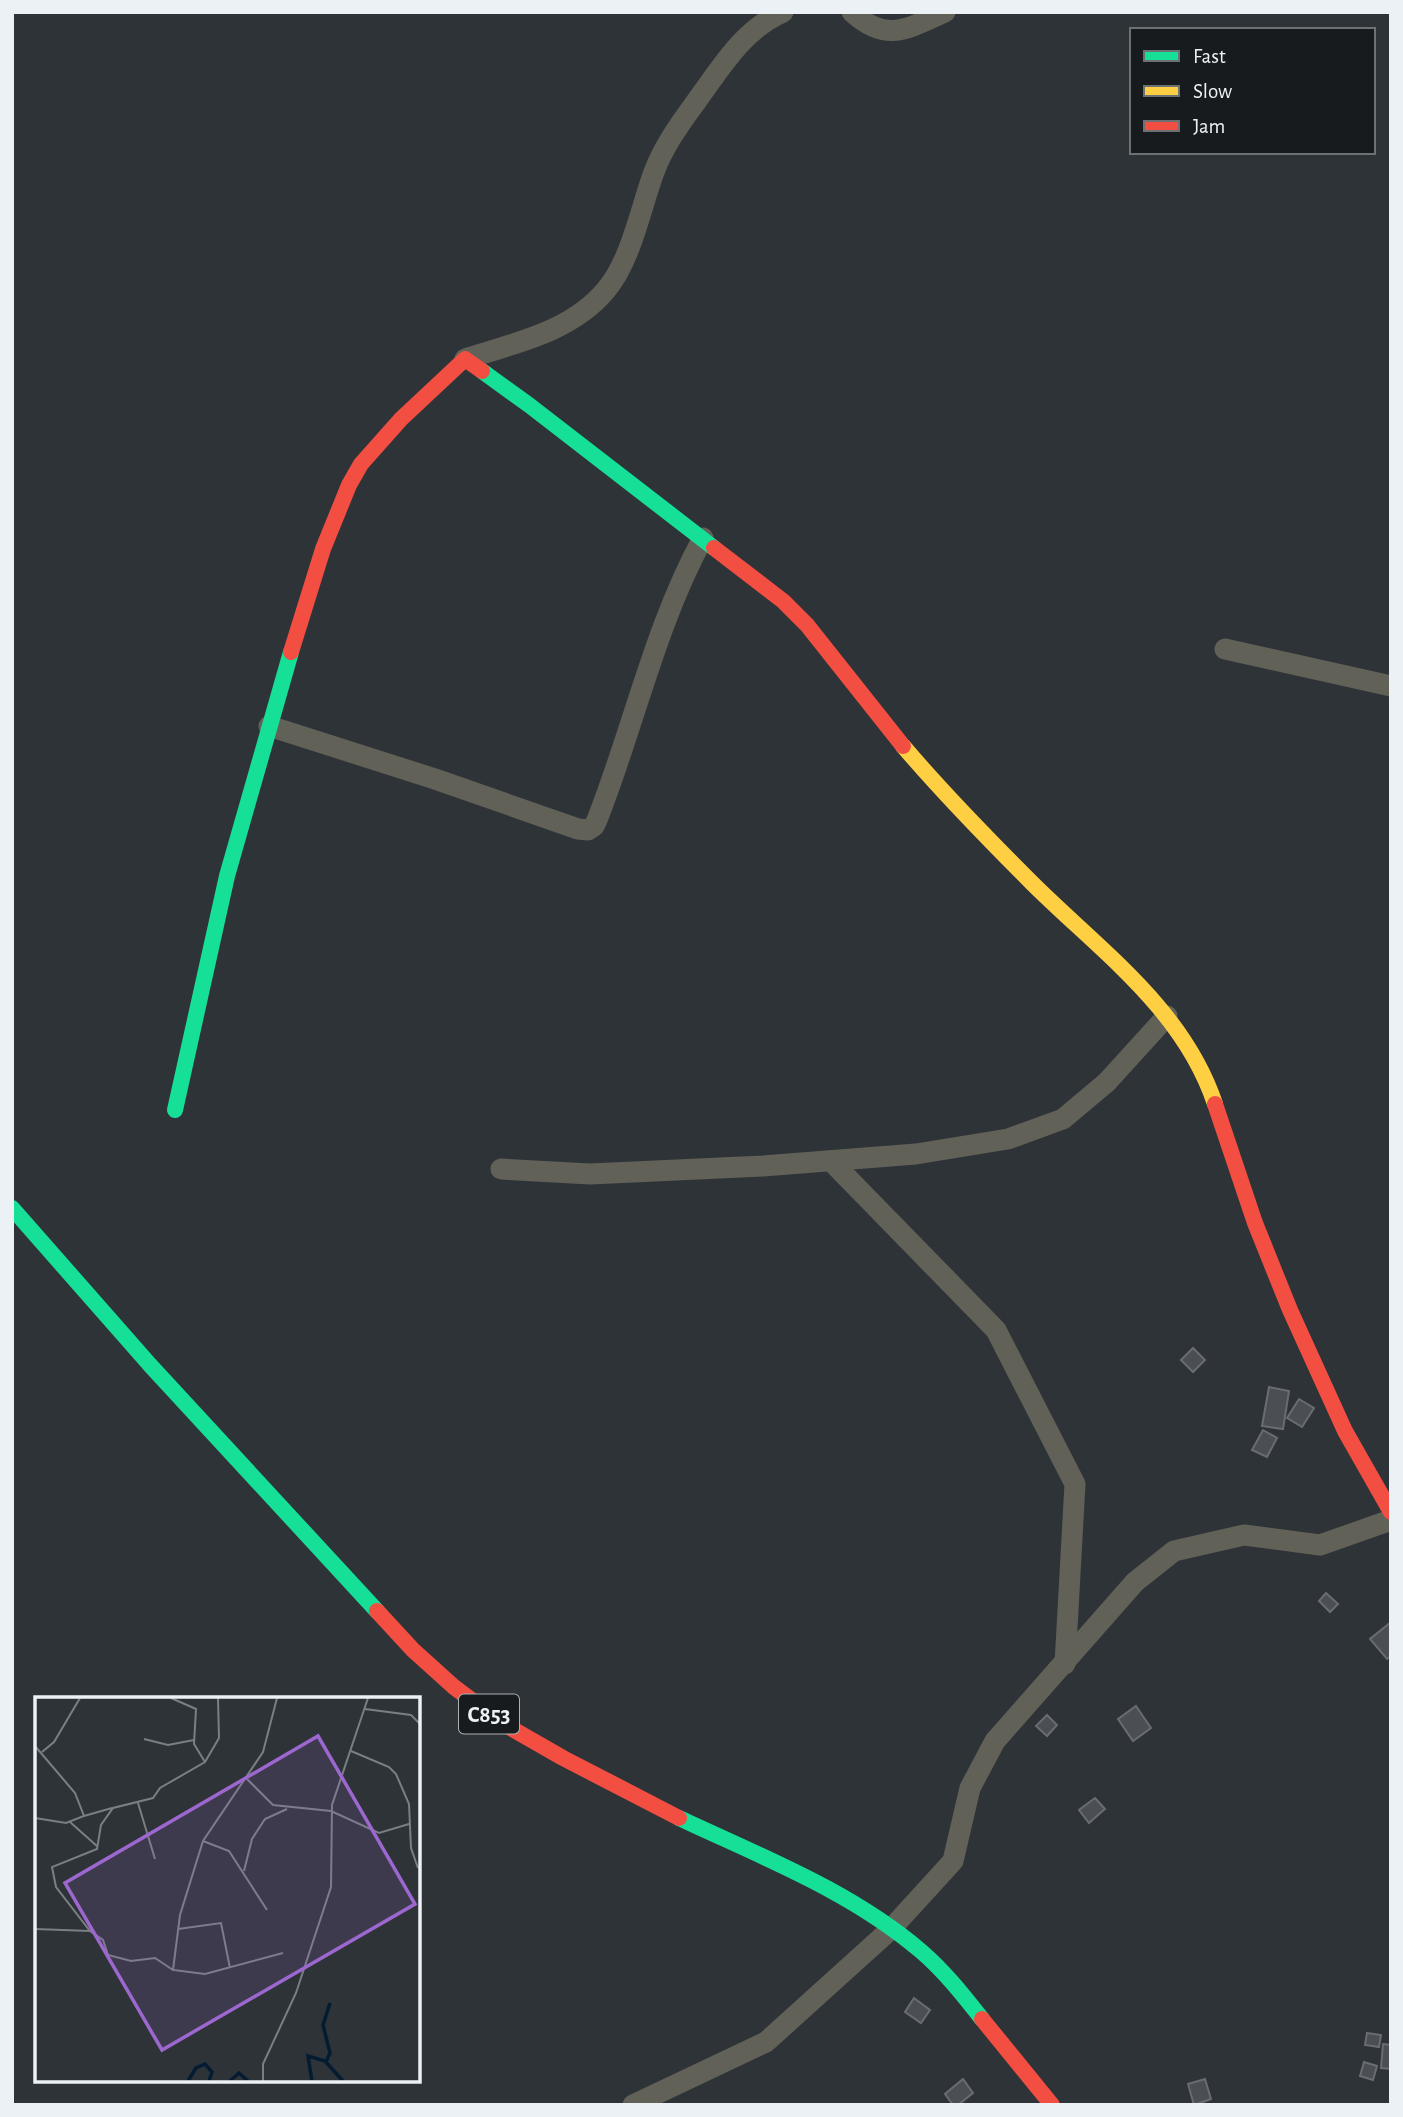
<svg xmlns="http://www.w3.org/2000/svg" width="1403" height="2117" font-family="'Alegreya Sans',sans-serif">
<rect width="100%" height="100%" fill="#2e3338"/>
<!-- building -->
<g fill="#4b4e52" stroke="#696d71" stroke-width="2">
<polygon points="1193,1348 1205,1360 1193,1372 1181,1360"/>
<polygon points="1269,1387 1289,1391 1283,1429 1262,1426"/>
<polygon points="1299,1399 1314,1408 1302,1427 1287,1418"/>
<polygon points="1263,1430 1277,1438 1267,1457 1252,1450"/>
<polygon points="1326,1593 1338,1604 1330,1612 1319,1601"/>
<polygon points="1391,1622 1391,1656 1387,1659 1370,1639"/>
<polygon points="1136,1706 1151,1728 1133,1741 1118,1719"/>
<polygon points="1047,1715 1057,1725 1047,1736 1036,1726"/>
<polygon points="1095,1798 1105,1809 1089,1823 1079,1810"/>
<polygon points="914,1998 930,2010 921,2023 905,2012"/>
<polygon points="1367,2033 1381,2035 1379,2047 1365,2045"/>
<polygon points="1383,2044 1391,2045 1391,2069 1381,2068"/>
<polygon points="1364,2062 1377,2066 1373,2080 1360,2076"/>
<polygon points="963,2079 973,2093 958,2105 953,2105 945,2094"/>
<polygon points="1205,2079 1211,2099 1194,2105 1188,2084"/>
</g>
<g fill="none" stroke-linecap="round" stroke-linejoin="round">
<!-- street -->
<g stroke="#616158" stroke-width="21">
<path d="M852 12C887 44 909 28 945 12"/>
<path d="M465 359C515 343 571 332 606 290 631 261 641 207 654 172 664 145 682 121 698 99 722 66 744 29 783 12"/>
<polyline points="1225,649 1391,686"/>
<path d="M269 726 435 779 578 829 588 830 594 826 597 820C634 726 655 626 703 538"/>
<polyline points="831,1161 996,1330 1075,1484 1065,1664"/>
<polyline points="501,1169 590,1174 763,1166 916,1154 1008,1139 1063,1119 1107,1082 1167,1016"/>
<polyline points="633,2105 766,2042 891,1929 953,1861 970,1788 995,1741 1135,1582 1174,1551 1244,1535 1320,1545 1391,1520"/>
</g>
<!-- fast -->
<g stroke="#16e098" stroke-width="16">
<polyline points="482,371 529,405 714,548"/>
<polyline points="175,1110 227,876 291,652"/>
<polyline points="12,1208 150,1365 377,1611"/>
<path d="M679 1818C762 1857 851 1891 922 1952 945 1972 963 1995 982 2019"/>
</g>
<!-- slow -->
<path stroke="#ffcf43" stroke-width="16" d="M903 746C943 793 987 838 1031 882 1099 950 1183 1008 1215 1104"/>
<!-- jam -->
<g stroke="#f24e42" stroke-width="16">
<polyline points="714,548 783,601 807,625 903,746"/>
<polyline points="291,652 323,549 349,485 361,464 401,419 465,359 482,371"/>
<polyline points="1215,1104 1255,1223 1290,1310 1345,1431 1391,1512"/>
<polyline points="377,1611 413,1650 454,1687 502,1723 563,1758 679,1818"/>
<polyline points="982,2019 1052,2105"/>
</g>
</g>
<g text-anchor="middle" stroke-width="7" stroke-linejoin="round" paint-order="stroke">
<!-- shield labels -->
<rect fill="#171b1e" stroke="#acb1b5" stroke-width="2" x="459" y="1694.5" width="60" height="39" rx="5"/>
<g font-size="23" font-weight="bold" fill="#ecf1f6">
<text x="489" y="1722">C853</text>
</g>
</g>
<!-- overview -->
<g transform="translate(35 1697)">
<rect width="385" height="385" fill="#2e3338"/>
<path fill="none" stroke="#041c31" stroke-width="3.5" d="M291 365 295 356 288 328 295 306M153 384 161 371 170 367 177 375 174 384M195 384 204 376 213 384M277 384 273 359 290 364 308 384"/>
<path fill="none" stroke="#7a7f84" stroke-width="2" d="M136 1 161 12 159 47 170 65M242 1 228 55 168 144 145 218 138 273 170 277 248 256M330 12 376 18 385 27M109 42 133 48 159 43M0 49 40 96 49 119 31 126 0 121M316 54 354 70 361 77 374 107 376 151 383 171M7 55 19 45 45 1M212 82 238 108 296 114 344 136 374 127M103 106 120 162M49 119 77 111M35 125 63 150M168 144 194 154 232 213M209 174 217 142 230 122 252 112M0 232 55 234M143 232 186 226 195 271M138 273 120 261 96 264 73 258 68 243 55 234 21 190 17 170 62 152 66 128 78 111 118 101 125 91 170 65 184 41 183 1M228 384V367L261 296 296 190 297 108 333 1"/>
<path fill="#9d67d0" fill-opacity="0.15" stroke="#9d67d0" stroke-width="3.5" d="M283 39 380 207 127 353 30 186Z"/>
<rect width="385" height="385" fill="none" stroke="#ecf1f6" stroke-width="3.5"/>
</g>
<!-- border -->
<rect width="1403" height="2117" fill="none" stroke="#ecf1f6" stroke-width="28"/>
<!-- legend -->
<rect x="1130" y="28" width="245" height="126" fill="#171b1e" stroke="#6c7174" stroke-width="2"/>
<rect x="1144" y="51" width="35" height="10" fill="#16e098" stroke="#6c7174" stroke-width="2"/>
<text x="1193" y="63" font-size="21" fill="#ecf1f6">Fast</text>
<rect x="1144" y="86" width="35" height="10" fill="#ffcf43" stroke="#6c7174" stroke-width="2"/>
<text x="1193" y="98" font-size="21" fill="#ecf1f6">Slow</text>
<rect x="1144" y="121" width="35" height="10" fill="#f24e42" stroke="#6c7174" stroke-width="2"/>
<text x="1193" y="133" font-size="21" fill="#ecf1f6">Jam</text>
</svg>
